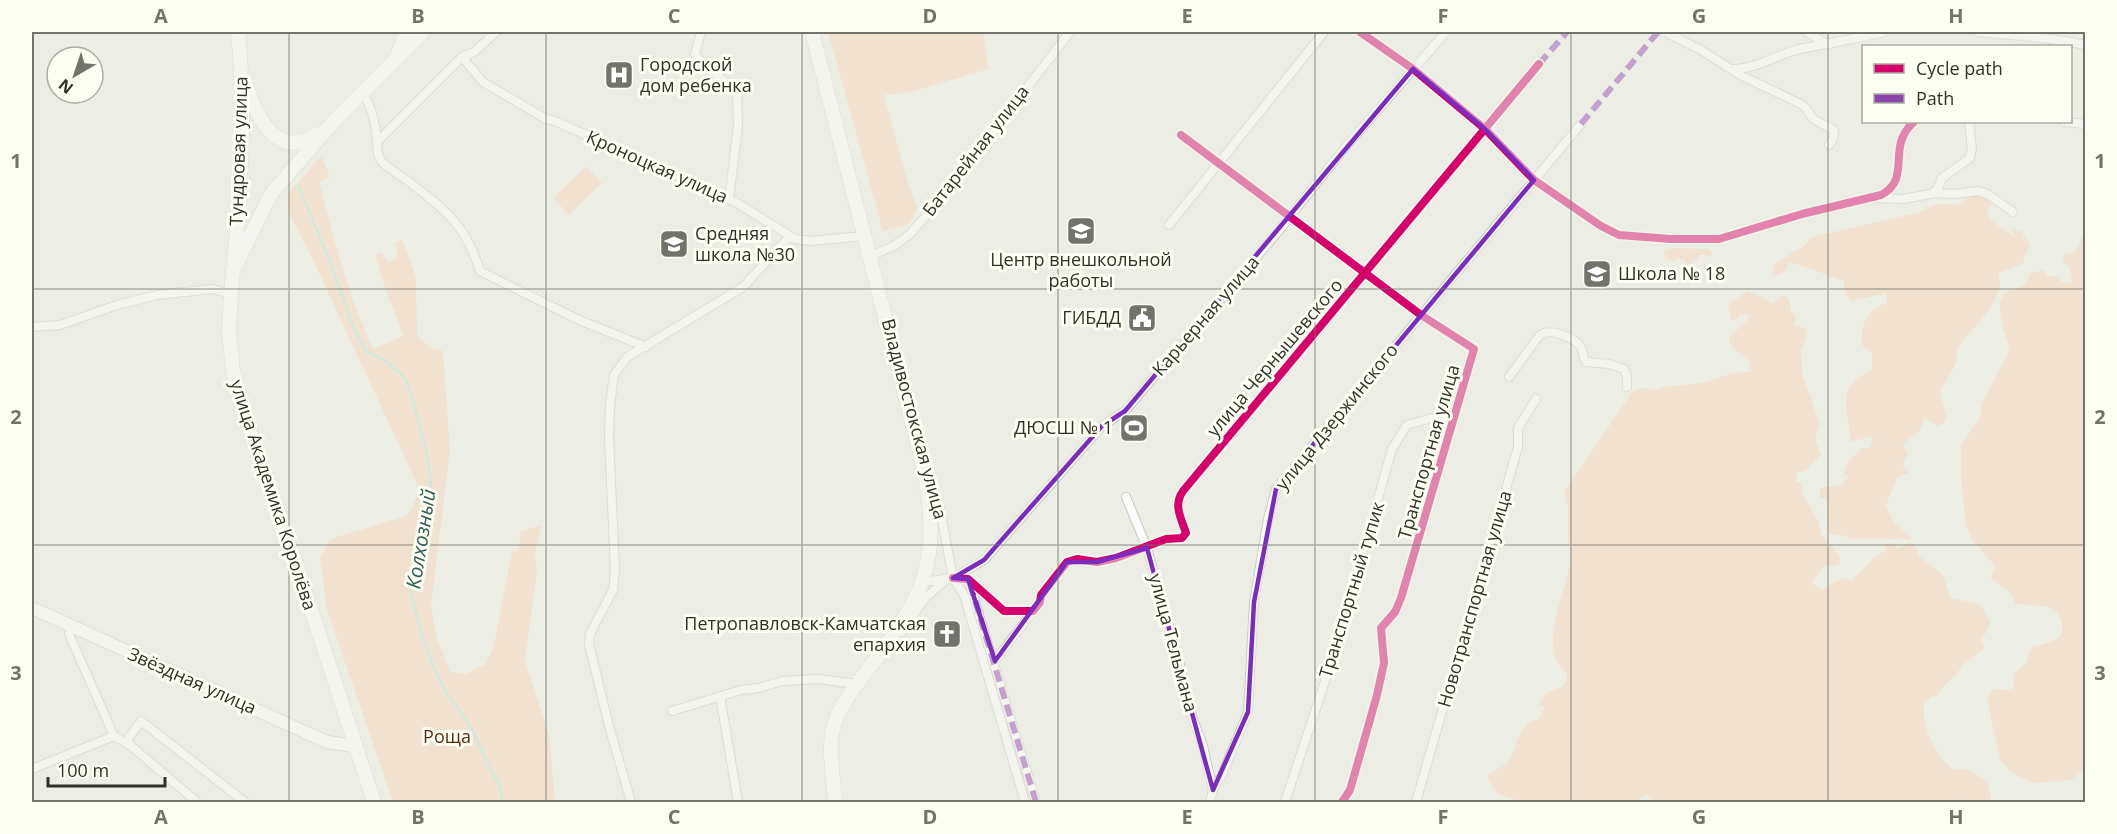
<svg xmlns="http://www.w3.org/2000/svg" width="2117" height="834" font-family="'Open Sans',sans-serif">
<rect width="100%" height="100%" fill="#eceee5"/>
<!-- green -->
<g fill="#f5d1b8">
<polygon points="828,32 983,32 989,69 907,93 884,95 907,180 918,209 909,224 883,231"/>
<path d="M322 157 330 177 319 182C334 239 348 295 373 349L403 336 380 273 376 255 382 253 388 263 398 257 395 243 402 239 416 277 417 336 431 348 443 351 450 450 431 606 437 638 450 672 466 674 486 664 494 645 512 551H518L521 531 542 525 535 551 537 572 525 661 549 734 555 802H393L327 610 320 558 330 539 406 516 413 506 419 488 312 258 289 213 288 194 318 160Z"/>
<polygon points="586,166 602,183 569,215 553,198"/>
<path d="M1977 193H1983L1992 202 1987 212 1991 220 2014 237 2015 236 2012 231 2014 230 2019 232 2023 228V235L2031 245 2025 254 2023 264 1999 273C1998 278 2001 282 2000 287 1993 313 1972 327 1957 349 1960 365 1947 378 1940 391L1947 419 1939 427 1924 418C1923 433 1912 436 1903 445L1908 455 1904 461 1903 468 1908 469V473L1897 478 1886 505 1893 522 1911 537 1910 539H1852L1841 535 1829 534C1825 522 1830 509 1826 499L1820 497V488L1836 485 1841 486 1849 475 1844 476C1843 463 1854 457 1862 448H1870L1873 439 1871 437 1850 442C1851 424 1839 399 1853 382 1859 375 1866 375 1872 369V353L1862 345C1860 325 1868 308 1887 303L1886 293 1851 301 1844 291V281L1797 264 1789 263 1786 270 1777 276 1772 275 1775 263 1804 246 1812 237 1921 212C1931 204 1943 203 1956 205Z"/>
<path d="M2085 229V772H2081L2071 780 2032 783 2011 772 2000 760 1987 700 1990 693 1995 689 2007 690 2014 688V674L2026 663 2032 647C2047 643 2068 641 2061 621 2060 617 2057 612 2053 609 2043 604 2027 605 2016 604L2009 592 1990 577 1996 567 1973 541 1966 525 1961 478V444L1979 420 1982 403 2010 350C2006 336 1991 301 2008 291 2014 288 2020 288 2026 284L2030 273 2043 270 2048 276 2059 277 2061 282 2070 283 2072 281 2069 266 2062 262 2064 254 2075 253Z"/>
<polygon points="1674,248 1706,249 1713,253 1709,257 1702,254 1699,257 1698,261 1692,259 1693,262 1691,264 1686,263 1684,259 1676,259 1673,262 1669,259 1666,260 1664,251"/>
<path d="M1747 291 1764 298 1771 304 1782 296H1786L1789 299 1791 311 1795 315V326L1803 327 1807 331C1807 341 1803 343 1801 351 1800 359 1803 365 1802 373L1820 424 1815 439 1821 455 1807 470 1797 473 1796 482H1801L1803 494 1815 517 1819 521 1821 534 1835 550 1841 560 1838 565 1824 566 1812 582 1813 584 1823 590 1836 581 1845 578 1851 581 1876 556 1887 550 1884 547 1886 544 1896 543 1897 549 1908 543 1914 544 1920 557 1942 574 1951 598 1980 604 1991 623 1981 641 1984 646 1983 650 1962 665 1957 674 1944 686 1936 697 1932 696 1924 703C1922 728 1934 752 1952 769H1968L1988 782 1991 800C1981 803 1973 804 1963 799L1962 802H1655L1646 794 1636 802H1525C1508 797 1493 798 1488 776 1493 769 1501 769 1507 763 1519 748 1517 722 1539 719L1545 707 1538 705C1546 691 1549 692 1563 686L1567 677 1565 670C1535 648 1569 589 1570 560 1571 551 1568 542 1568 532 1567 514 1571 511 1564 492L1632 392 1641 388 1654 390 1663 387 1701 383 1730 374 1751 371 1749 361C1741 352 1729 350 1729 337L1747 320 1748 315 1740 314 1735 320H1731L1728 304Z"/>
</g>
<g fill="none" stroke-linecap="round" stroke-linejoin="round">
<!-- stream -->
<polyline stroke="#9ae7da" stroke-width="2" points="298,185 330,261 354,329 367,352 386,361 405,378 412,398 425,445 431,481 425,522 415,562 410,591 423,638 435,670 446,692 469,724 501,789 502,802"/>
<!-- street casing -->
<g stroke="#c9cac3" stroke-width="10">
<g id="street">
<polyline points="701,32 695,54 704,65 737,91 738,126 729,199"/>
<path d="M1360 32 1413 69 1485 129 1534 180 1601 226 1619 235 1671 239H1719L1802 214 1881 195C1913 178 1885 147 1914 122"/>
<polyline points="1665,32 1701,50 1740,75 1801,104 1806,108 1813,119 1834,130 1833,139 1829,145"/>
<polyline points="1807,32 1829,45"/>
<polyline points="1978,32 2052,39 2086,45"/>
<polyline points="462,57 483,82 546,119 555,121 737,203 795,239 810,241 864,236"/>
<path d="M1733 69C1757 69 1777 54 1800 49 1829 43 1856 39 1884 32"/>
<path d="M362 93C372 106 375 123 377 139 378 148 376 154 382 162 390 169 399 175 408 181 446 211 465 223 480 271L579 320 646 347"/>
<polyline points="2064,122 2086,124"/>
<polyline points="1181,135 1421,315 1474,349 1401,598 1395,612 1381,628 1384,663 1377,695 1350,790 1342,802"/>
<polyline points="377,142 462,57 474,52 496,32"/>
<polyline points="1932,194 1938,188 1942,178 1970,158 1972,148 1969,122"/>
<polyline points="1878,198 1903,199 1935,193 1954,194 1979,191 1989,195 2013,212"/>
<polyline points="1169,225 1324,32"/>
<polyline points="870,256 894,246 910,234 944,195 1070,32"/>
<polyline points="32,327 60,325 117,305 157,295 212,289 231,294"/>
<path d="M1509 377 1539 336C1549 327 1576 337 1582 349 1584 354 1582 357 1586 362L1609 364 1624 369 1627 376V387"/>
<polyline points="928,473 938,499 953,578 964,595 1025,802"/>
<polyline points="1126,497 1147,548 1179,661 1193,719 1203,746 1213,790"/>
<path d="M953 578 968 579 1004 611H1033L1040 602 1041 595 1067 562 1077 559 1097 562 1116 558 1166 539 1182 538 1186 533C1181 518 1173 505 1183 491L1539 64"/>
<polyline points="922,582 953,578 984,560 1102,426 1125,411 1277,233 1347,145 1446,32"/>
<polyline points="969,582 1036,802"/>
<polyline points="73,626 69,634 114,736 130,745 197,802"/>
<polyline points="902,632 925,598 946,580"/>
<polyline points="995,661 1033,611"/>
<polyline points="720,696 738,802"/>
<polyline points="672,711 741,690 758,688 783,681 818,679 857,684"/>
<polyline points="125,743 141,721 245,802"/>
<polyline points="32,769 114,736"/>
<polyline points="631,802 609,726 589,644 590,634 613,590 615,570 609,437 610,405 614,375 627,357 743,287 790,236"/>
<polyline points="1210,802 1213,790 1222,775 1248,712 1254,602 1268,519 1276,489 1581,124"/>
<polyline points="1285,802 1337,645 1392,449 1407,425 1436,417 1454,415"/>
<polyline points="1416,802 1518,447 1518,428 1536,399"/>
</g>
</g>
<!-- secondary casing -->
<g stroke="#c9cac3" stroke-width="14">
<polyline id="secondary" points="32,608 327,742 354,746"/>
</g>
<!-- primary casing -->
<g stroke="#c9cac3" stroke-width="15">
<g id="primary">
<path d="M812 32 923 465C940 554 930 587 875 660 861 680 841 701 834 725 827 748 834 779 835 802"/>
<polyline points="398,52 407,32"/>
<path d="M246 83C255 114 277 163 317 134"/>
<path d="M234 263C241 186 246 109 238 32"/>
<polyline points="374,802 292,551 244,414 233,370 229,332 231,294 233,271 271,194 333,122 423,32"/>
</g>
</g>
<!-- street -->
<use href="#street" stroke="#fcfcfb" stroke-width="8"/>
<!-- secondary -->
<use href="#secondary" stroke="#fcfcfb" stroke-width="12"/>
<!-- primary -->
<use href="#primary" stroke="#fcfcfb" stroke-width="14"/>
<!-- quiet -->
<g stroke="#8e44ad" stroke-width="6" stroke-dasharray="12 6" stroke-linecap="butt">
<polyline points="1539,64 1567,32"/>
<polyline points="1581,124 1658,32"/>
<polyline points="970,584 1036,802"/>
</g>
<!-- cycleway casing -->
<g stroke="#fcfff1" stroke-width="11">
<g id="cycleway">
<path d="M1360 32 1413 69 1485 129 1534 180 1601 226 1619 235 1671 239H1719L1802 214 1881 195C1913 178 1885 147 1914 122"/>
<polyline points="1181,135 1421,315 1474,349 1401,598 1395,612 1381,628 1384,663 1377,695 1350,790 1342,802"/>
<path d="M953 578 968 579 1004 611H1033L1040 602 1041 595 1067 562 1077 559 1097 562 1116 558 1166 539 1182 538 1186 533C1181 518 1173 505 1183 491L1539 64"/>
</g>
</g>
<!-- cycleway -->
<use href="#cycleway" stroke="#d6006c" stroke-width="8"/>
</g>
<!-- marked area -->
<path d="M0 0H2117V834H0ZM1413 69 1485 129 1534 180 1276 489 1254 602 1248 712 1213 790 1147 548 1097 562H1067L995 661 968 579 953 578 984 560 1102 426 1125 411Z" fill="#eceee5" fill-opacity=".55" fill-rule="evenodd"/>
<path fill="none" stroke="#7b2cbf" stroke-width="4.5" stroke-linejoin="round" d="M1413 69 1485 129 1534 180 1276 489 1254 602 1248 712 1213 790 1147 548 1097 562H1067L995 661 968 579 953 578 984 560 1102 426 1125 411Z"/>
<!-- grid -->
<path fill="none" stroke="#72746c" stroke-width="1.5" stroke-opacity="0.55" d="M289 32V802M546 32V802M802 32V802M1058 32V802M1315 32V802M1571 32V802M1828 32V802M32 289H2086M32 545H2086"/>
<!-- icons -->
<defs>
<g id="hospital-square" transform="scale(1.5)"><rect x="-9" y="-9" width="18" height="18" rx="4" fill="#72746c" stroke="#fcfff1"/><path d="M-5-5h3v3.5h4V-5h3V5h-3V1.5h-4V5h-3Z" fill="#fff"/></g>
<g id="school-square" transform="scale(1.5)"><rect x="-9" y="-9" width="18" height="18" rx="4" fill="#72746c" stroke="#fcfff1"/><path d="M0-5L7-2L0 1L-7-2ZM-4 1L0 2.5L4 1V4Q0 6-4 4Z" fill="#fff"/></g>
<g id="civic-square" transform="scale(1.5)"><rect x="-9" y="-9" width="18" height="18" rx="4" fill="#72746c" stroke="#fcfff1"/><path d="M-.6-6.5H3V-4.5H.6V-3L4-1V1h2V6H-6V1h2V-1L-.6-3ZM-1.2 2.5V6h2.4V2.5Z" fill="#fff"/></g>
<g id="stadium-square" transform="scale(1.5)"><rect x="-9" y="-9" width="18" height="18" rx="4" fill="#72746c" stroke="#fcfff1"/><path d="M0-5a6.5 5 0 1 0 0 10a6.5 5 0 1 0 0-10ZM-3.5-1.8h7v3.6h-7Z" fill="#fff"/></g>
<g id="church-square" transform="scale(1.5)"><rect x="-9" y="-9" width="18" height="18" rx="4" fill="#72746c" stroke="#fcfff1"/><path d="M-1.2-6h2.4v3.5h3.3v2.4h-3.3V6h-2.4V-.1h-3.3v-2.4h3.3Z" fill="#fff"/></g>
</defs>
<g fill-rule="evenodd">
<use href="#hospital-square" x="619" y="75"/>
<use href="#school-square" x="1081" y="231"/>
<use href="#school-square" x="674" y="244"/>
<use href="#school-square" x="1597" y="274"/>
<use href="#civic-square" x="1142" y="318"/>
<use href="#stadium-square" x="1134" y="428"/>
<use href="#church-square" x="947" y="634"/>
</g>
<g text-anchor="middle" stroke-width="6" stroke-linejoin="round" paint-order="stroke">
<!-- poi labels -->
<g font-size="18" fill="#30322b" stroke="#fcfff1" text-anchor="start">
<text x="640" y="71">Городской<tspan x="640" dy="21">дом ребенка</tspan></text>
<text x="695" y="240">Средняя<tspan x="695" dy="21">школа №30</tspan></text>
<text x="1081" y="266" text-anchor="middle">Центр внешкольной<tspan x="1081" dy="21">работы</tspan></text>
<text x="1618" y="280">Школа № 18</text>
<text x="1121" y="324" text-anchor="end">ГИБДД</text>
<text x="1113" y="434" text-anchor="end">ДЮСШ № 1</text>
<text x="926" y="630" text-anchor="end">Петропавловск-Камчатская<tspan x="926" dy="21">епархия</tspan></text>
</g>
<!-- street labels -->
<g font-size="18" fill="#30322b" stroke="#fcfff1">
<text transform="translate(239 151) rotate(-88)" y="6">Тундровая улица</text>
<text transform="translate(976 151) rotate(-52)" y="6">Батарейная улица</text>
<text transform="translate(657 167) rotate(24)" y="6">Кроноцкая улица</text>
<text transform="translate(1206 316) rotate(-49)" y="6">Карьерная улица</text>
<text transform="translate(1275 358) rotate(-50)" y="6">улица Чернышевского</text>
<text transform="translate(1337 417) rotate(-51)" y="6">улица Дзержинского</text>
<text transform="translate(914 419) rotate(75)" y="6">Владивостокская улица</text>
<text transform="translate(1429 452) rotate(-74)" y="6">Транспортная улица</text>
<text transform="translate(273 495) rotate(72)" y="6">улица Академика Королёва</text>
<text transform="translate(1352 590) rotate(-73)" y="6">Транспортный тупик</text>
<text transform="translate(1475 599) rotate(-74)" y="6">Новотранспортная улица</text>
<text transform="translate(1173 643) rotate(75)" y="6">улица Тельмана</text>
<text transform="translate(192 681) rotate(24)" y="6">Звёздная улица</text>
</g>
<!-- park labels -->
<g font-size="18" fill="#5a2c0d" stroke="#fcfff1">
<text x="447" y="743">Роща</text>
</g>
<!-- water labels -->
<g font-size="20" font-style="italic" fill="#2e5d57" stroke="#fcfff1">
<text transform="translate(421 539) rotate(-81)" y="7">Колхозный</text>
</g>
</g>
<!-- border -->
<rect width="2117" height="834" fill="none" stroke="#fcfff1" stroke-width="66"/>
<!-- legend -->
<rect x="1862" y="45" width="210" height="78" fill="#fcfff1" stroke="#aaada2" stroke-width="1.5"/>
<rect x="1874" y="64" width="30" height="9" fill="#d6006c" stroke="#aaada2" stroke-width="1.5"/>
<text x="1916" y="75" font-size="18" fill="#30322b">Cycle path</text>
<rect x="1874" y="94" width="30" height="9" fill="#8e44ad" stroke="#aaada2" stroke-width="1.5"/>
<text x="1916" y="105" font-size="18" fill="#30322b">Path</text>
<!-- north arrow -->
<g transform="translate(75 75) rotate(219)"><circle r="28" fill="#fcfff1" stroke="#aaada2" stroke-width="1.5"/>
<path d="M0-4.5L10 22L0 15L-10 22Z" fill="#72746c"/>
<text y="-9" font-size="16" font-weight="bold" text-anchor="middle" fill="#30322b">N</text>
</g>
<!-- scale -->
<path d="M48 777v9h117v-9" fill="none" stroke="#30322b" stroke-width="3"/>
<text x="57" y="777" font-size="18" fill="#30322b" stroke="#fcfff1" stroke-width="4.5" paint-order="stroke">100 m</text>
<rect x="33" y="33" width="2051" height="768" fill="none" stroke="#72746c" stroke-width="2"/>
<g font-size="20" text-anchor="middle" font-weight="bold" fill="#72746c">
<text x="161" y="23">A</text>
<text x="418" y="23">B</text>
<text x="674" y="23">C</text>
<text x="930" y="23">D</text>
<text x="1187" y="23">E</text>
<text x="1443" y="23">F</text>
<text x="1699" y="23">G</text>
<text x="1956" y="23">H</text>
<text x="16" y="168">1</text>
<text x="2100" y="168">1</text>
<text x="16" y="424">2</text>
<text x="2100" y="424">2</text>
<text x="16" y="680">3</text>
<text x="2100" y="680">3</text>
<text x="161" y="824">A</text>
<text x="418" y="824">B</text>
<text x="674" y="824">C</text>
<text x="930" y="824">D</text>
<text x="1187" y="824">E</text>
<text x="1443" y="824">F</text>
<text x="1699" y="824">G</text>
<text x="1956" y="824">H</text>
</g>
</svg>
